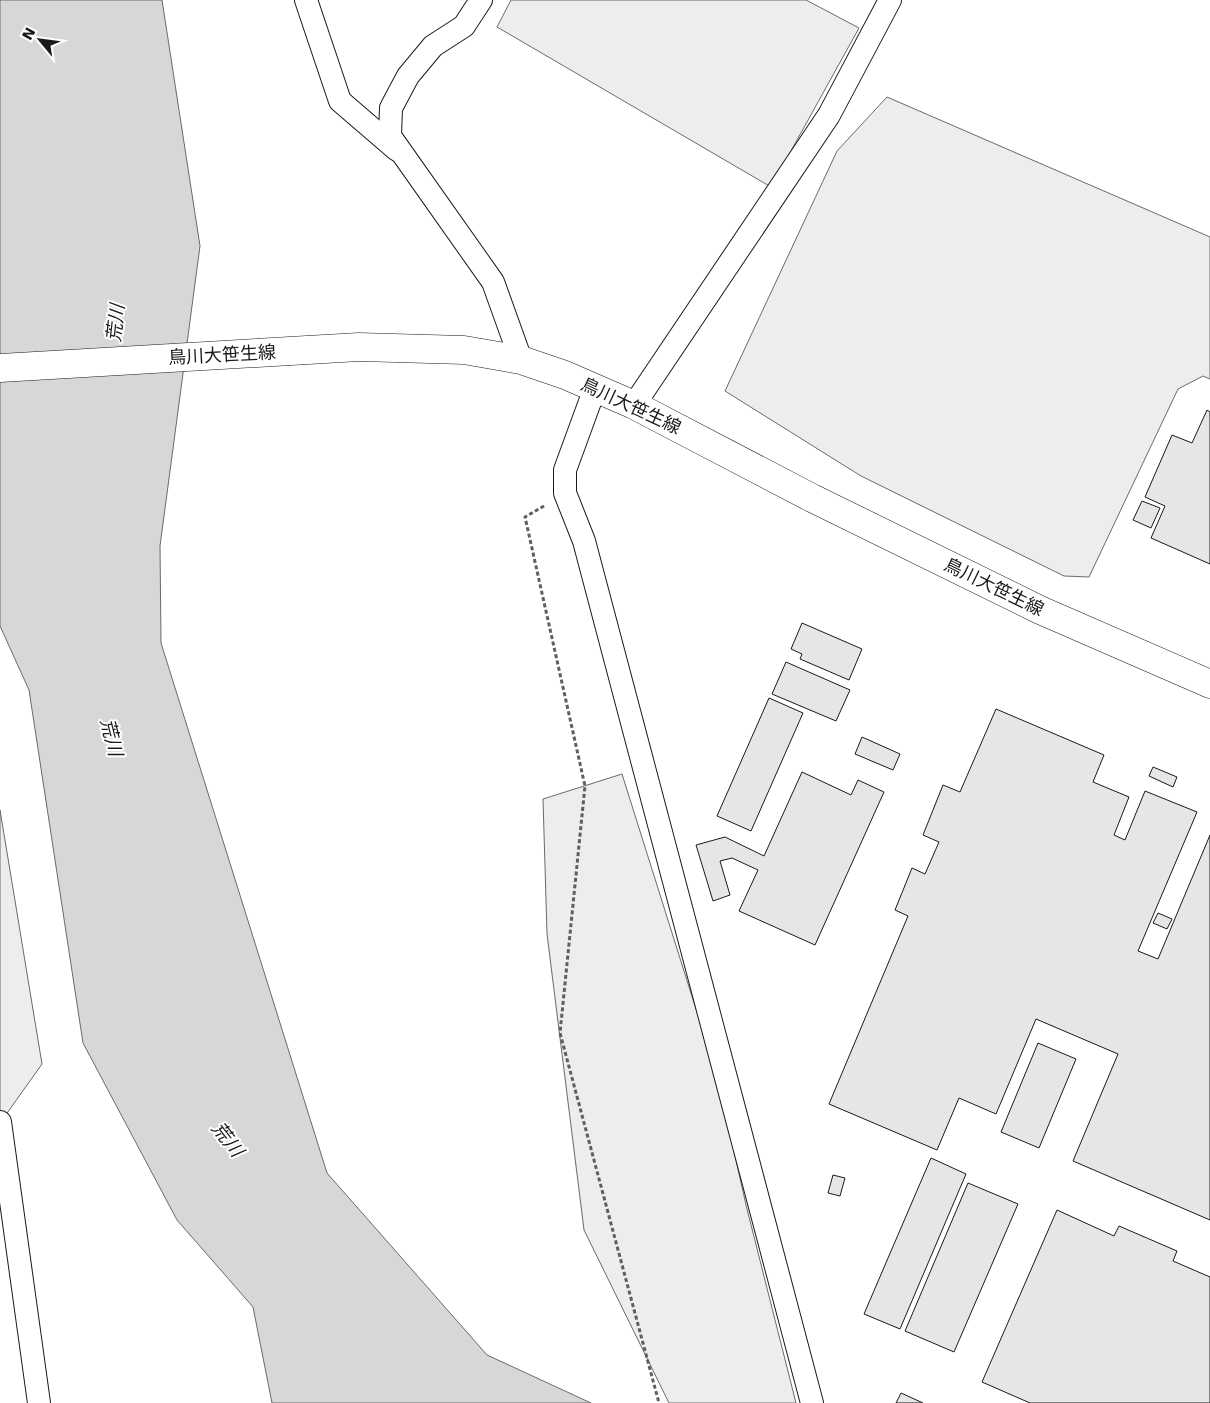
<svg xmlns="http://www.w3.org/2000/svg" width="1210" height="1403" font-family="'DejaVu Sans','Noto Sans JP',sans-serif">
<rect width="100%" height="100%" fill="#fff"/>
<!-- built -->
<g fill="#ededed" stroke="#6a6a6a">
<polygon points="511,0 806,0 859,28 771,187 497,27"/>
<polygon points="887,97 1210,237 1210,379 1203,376 1178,389 1089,577 1064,576 861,476 725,391 837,151"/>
<polygon points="622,774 718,1079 746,1205 796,1403 669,1403 584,1230 547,934 543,799"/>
<polygon points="0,810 42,1064 0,1123"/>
</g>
<!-- water -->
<polygon fill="#d7d7d7" stroke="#6a6a6a" points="0,0 162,0 200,246 160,546 161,643 327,1173 487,1355 591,1403 272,1403 253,1307 177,1220 83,1043 29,690 0,626"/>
<!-- building -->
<g fill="#e6e6e6" stroke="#1a1a1a">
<polygon points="1207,410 1210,412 1210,564 1151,538 1165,506 1145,497 1172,435 1192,443"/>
<polygon points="1142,501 1160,508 1151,528 1133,520"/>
<polygon points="802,623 862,649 849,680 800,659 802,654 791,649"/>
<polygon points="786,662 850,690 836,721 772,694"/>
<polygon points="769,698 803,713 751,831 717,816"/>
<polygon points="996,709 1104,755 1093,782 1129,797 1114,835 1125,840 1145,791 1197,812 1138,951 1158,959 1210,835 1210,1220 1073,1161 1118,1054 1036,1019 996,1114 959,1098 937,1150 829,1104 908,916 895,910 912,868 925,874 939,842 923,835 943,785 960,792"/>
<polygon points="862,737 900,754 893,770 855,754"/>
<polygon points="1153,767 1177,777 1173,787 1149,776"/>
<polygon points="802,772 851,795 858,780 884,792 815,945 739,911 758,870 732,858 720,861 730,895 713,901 696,845 725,837 764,856"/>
<polygon points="1158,913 1172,919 1167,929 1153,923"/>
<polygon points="1038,1043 1076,1059 1039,1148 1001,1132"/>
<polygon points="931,1158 966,1174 900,1329 864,1314"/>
<polygon points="833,1175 845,1178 840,1196 828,1193"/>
<polygon points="968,1183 1018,1204 954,1352 905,1331"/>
<polygon points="1057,1210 1114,1236 1119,1226 1177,1251 1173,1261 1210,1277 1210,1403 1030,1403 982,1382"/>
<polygon points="901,1393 923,1403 896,1403"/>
</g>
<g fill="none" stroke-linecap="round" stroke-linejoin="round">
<!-- minor casing -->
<g stroke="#1a1a1a" stroke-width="24">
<g id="minor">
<polyline points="306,0 340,101 397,150"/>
<polyline points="481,0 464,26 433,46 408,76 391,108 390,136 493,282 521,360"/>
<polyline points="595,388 565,470 565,493 584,541 812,1403"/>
<polyline points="634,405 829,115 890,0"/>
<polyline points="0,1122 39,1403"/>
</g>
</g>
<!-- tertiary casing -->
<g stroke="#1a1a1a" stroke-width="29">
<polyline id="tertiary" points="0,368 359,347 464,350 521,360 565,375 634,405 812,498 1040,610 1210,684"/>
</g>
<!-- path -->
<polyline stroke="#5f5f5f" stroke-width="3" stroke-dasharray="4 2.5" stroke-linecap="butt" points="544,506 525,517 585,786 560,1033 659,1403"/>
<!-- minor -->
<use href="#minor" stroke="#fff" stroke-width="22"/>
<!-- tertiary -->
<use href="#tertiary" stroke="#fff" stroke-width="28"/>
</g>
<g text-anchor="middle" stroke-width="4" stroke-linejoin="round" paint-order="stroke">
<!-- street labels -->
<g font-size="18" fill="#1a1a1a" stroke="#fff">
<text transform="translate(222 355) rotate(-3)" y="6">鳥川大笹生線</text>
<text transform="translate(631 406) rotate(25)" y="6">鳥川大笹生線</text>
<text transform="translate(994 587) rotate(26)" y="6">鳥川大笹生線</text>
</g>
<!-- water labels -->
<g font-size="19" font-style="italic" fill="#1a1a1a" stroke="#fff">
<text transform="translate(115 323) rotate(-84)" y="7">荒川</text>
<text transform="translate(112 737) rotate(76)" y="7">荒川</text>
<text transform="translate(228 1139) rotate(52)" y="7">荒川</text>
</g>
</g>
<!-- north arrow -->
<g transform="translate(40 40) rotate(299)" stroke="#ffffff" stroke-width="4" paint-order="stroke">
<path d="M0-4L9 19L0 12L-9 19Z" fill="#1a1a1a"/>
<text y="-8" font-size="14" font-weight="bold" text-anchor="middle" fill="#1a1a1a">N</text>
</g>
</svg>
